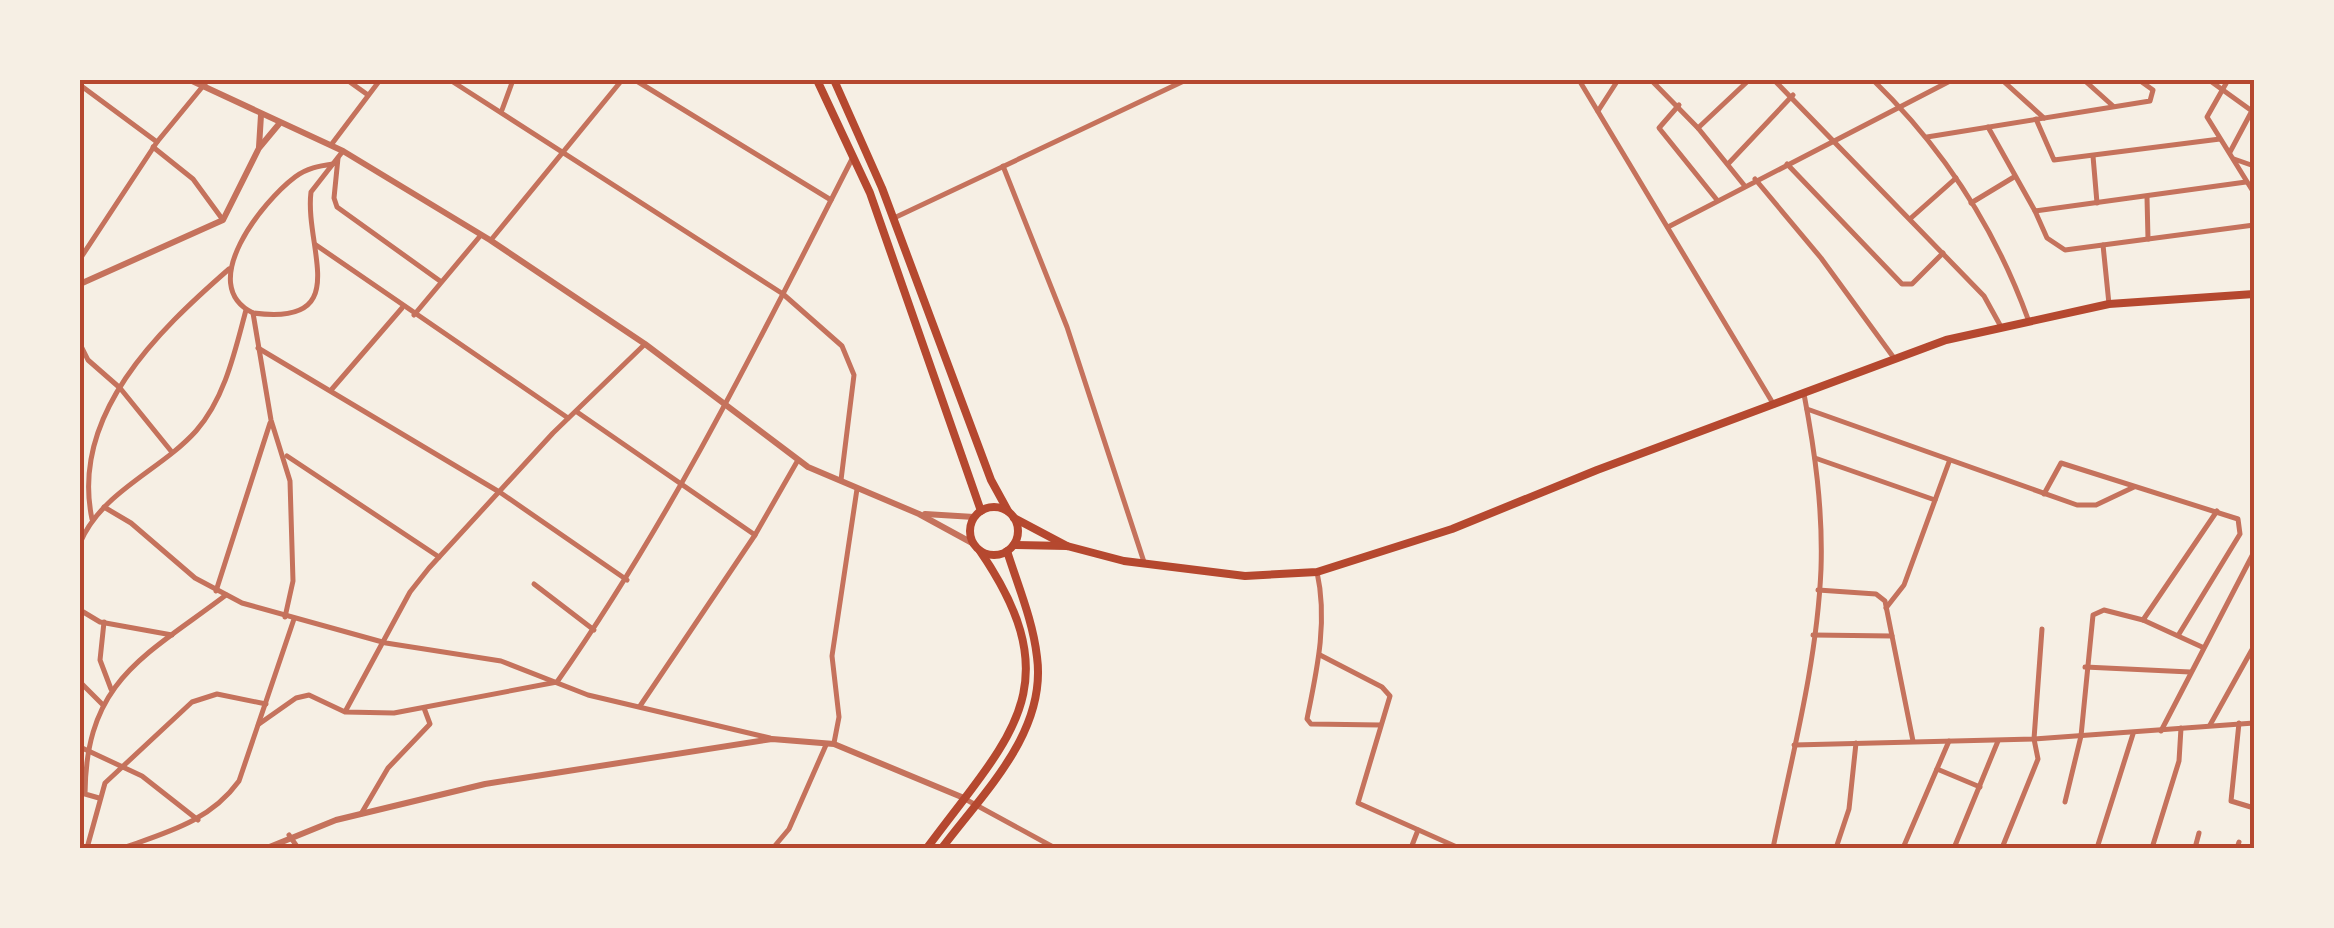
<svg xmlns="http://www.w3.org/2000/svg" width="2334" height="928" font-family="Ubuntu,sans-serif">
<rect width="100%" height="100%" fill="#f6efe4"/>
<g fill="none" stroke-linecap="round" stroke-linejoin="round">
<!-- minor -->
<g stroke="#c5725c" stroke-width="5">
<polyline points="347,80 368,95"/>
<polyline points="450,80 783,294 842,346 854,375 841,480"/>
<polyline points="635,80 831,200"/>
<polyline points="1579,80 1774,405"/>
<polyline points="1651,80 1698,128 1744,185"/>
<polyline points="1774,80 1984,296 2000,325"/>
<path d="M1873 80C1942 147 1995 228 2028 319"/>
<polyline points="2002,80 2044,118"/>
<polyline points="2084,80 2113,106"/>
<polyline points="2209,80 2252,111"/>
<polyline points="2228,80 2207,117 2254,193"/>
<polyline points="80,85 157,142"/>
<polyline points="1679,105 1659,128 1717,200"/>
<polyline points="502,110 513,80"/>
<polyline points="1598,111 1618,80"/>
<polyline points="2036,119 2054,160 2220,139"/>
<polyline points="1988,127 2035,211 2246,182"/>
<polyline points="1698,128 1749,80"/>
<polyline points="1927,137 2150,101 2153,90 2139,80"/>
<polyline points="331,145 380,80"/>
<polyline points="153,147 193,179 223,220"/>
<polyline points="2230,152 2254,107"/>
<polyline points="2093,156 2097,203"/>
<polyline points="338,158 334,198 337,207 440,281"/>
<polyline points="2234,159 2254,166"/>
<polyline points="1728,164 1793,95"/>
<polyline points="1787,164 1902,284 1912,284 1943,253"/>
<polyline points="1003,166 1067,327 1144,562"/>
<polyline points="1755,179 1821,258 1894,358"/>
<polyline points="2147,197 2148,239"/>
<polyline points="1971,203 2014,177"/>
<polyline points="2035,211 2047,238 2065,250 2254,225"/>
<polyline points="894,218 1186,80"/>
<polyline points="1911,218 1956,178"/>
<polyline points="1668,227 1952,80"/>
<polyline points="491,240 622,80"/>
<polyline points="316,245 568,418"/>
<polyline points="2103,245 2109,304"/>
<polyline points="80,259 157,142 208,80"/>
<path d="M253 313C355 327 304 248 311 192L343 151"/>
<polyline points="414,315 481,235"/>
<polyline points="80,344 88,360 120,388 171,451"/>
<polyline points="258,348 501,493 627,580"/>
<polyline points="332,389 402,308"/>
<polyline points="1807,409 2077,505 2096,505 2134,487"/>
<polyline points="577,412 755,535"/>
<polyline points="287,456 439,557"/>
<polyline points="1815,458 1935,500"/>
<polyline points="2044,494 2061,463 2238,519 2240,534 2179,634"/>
<polyline points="104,507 131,523 195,578 242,603 386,643 501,661 588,695 770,738"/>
<path d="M92 519C70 415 158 331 229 269"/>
<path d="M80 543C102 491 160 471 196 431 225 398 235 351 246 310"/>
<path d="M1317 572C1328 621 1317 670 1307 719L1311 724 1380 725"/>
<polyline points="534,584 594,630"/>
<polyline points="1818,590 1876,594 1885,601 1913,741"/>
<polyline points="216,591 270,423"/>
<polyline points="1886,608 1904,585 1949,462"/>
<polyline points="80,610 100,622 172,635"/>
<path d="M285 617 293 581 290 481 271 420 253 313C195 285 263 201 295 177 307 168 319 166 333 164"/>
<polyline points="2143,620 2217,511"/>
<polyline points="104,622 100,660 111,689"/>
<polyline points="1813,635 1892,636"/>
<polyline points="1320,655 1382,687 1390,696 1358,803 1459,848"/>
<polyline points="2085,667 2190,672"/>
<polyline points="80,682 102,704"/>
<polyline points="640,706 755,535 798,460"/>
<polyline points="346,710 410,592 429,568 553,433 645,344"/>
<polyline points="2239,723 2231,801 2254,808"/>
<path d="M259 724 296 698 309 695 345 712 394 713 557 682C672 518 761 337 852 159"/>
<polyline points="2210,725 2254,646"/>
<polyline points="2161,731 2254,552"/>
<polyline points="834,743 839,717 832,656 857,489"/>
<polyline points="1794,745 2034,739 2254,723"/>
<polyline points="80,747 142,776 198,820"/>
<polyline points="1937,769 1980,787"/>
<path d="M99 798 85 794C86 680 144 657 226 595"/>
<polyline points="965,799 1055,848"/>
<polyline points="2065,802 2081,736 2093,615 2104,610 2143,620 2202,647"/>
<polyline points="361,814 388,768 430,724 424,708"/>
<polyline points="289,835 298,848"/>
<polyline points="87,848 105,783 192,702 217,694 266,704"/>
<path d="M123 848C168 832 210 821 239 781L294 619"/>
<polyline points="773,848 789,829 826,745"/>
<polyline points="1411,848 1418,830"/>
<path d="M1773 848C1792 756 1817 663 1821 569 1823 509 1815 452 1804 394"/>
<polyline points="1836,848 1849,809 1856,743"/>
<polyline points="1903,848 1949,741"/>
<polyline points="1954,848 1998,741"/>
<polyline points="2002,848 2038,759 2034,739 2042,629"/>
<polyline points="2097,848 2133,734"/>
<polyline points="2152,848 2179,761 2181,728"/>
<polyline points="2195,848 2199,833"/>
<polyline points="2237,848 2239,842"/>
</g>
<!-- tertiary -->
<g stroke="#c5725c" stroke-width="6">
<polyline points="190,80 343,151 490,240 645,344 808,467 919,514 974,544"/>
<polyline points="259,147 261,115"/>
<polyline points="80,284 223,220 259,148 279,124"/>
<polyline points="925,514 974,517"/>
<polyline points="267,848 336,820 485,784 772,739 834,744 964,798"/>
</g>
<!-- primary -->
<g stroke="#b5482f" stroke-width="8">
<polyline points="817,80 870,193 981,511"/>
<polyline points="834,80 882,188 991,480 1008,511"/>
<circle cx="994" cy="531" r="24"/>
<polyline points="1014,518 1067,546"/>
<polyline points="1014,545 1067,546 1124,561 1245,576 1317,572 1452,529 1597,470 1946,340 2109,304 2254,294"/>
<path d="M927 848C1009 737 1073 687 980 551"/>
<path d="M942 848C984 792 1047 732 1037 657 1033 621 1018 586 1007 551"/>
</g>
</g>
<!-- border -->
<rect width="2334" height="928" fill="none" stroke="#f6efe4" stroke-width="165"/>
<rect x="82" y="82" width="2170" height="764" fill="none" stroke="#b5482f" stroke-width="4"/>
</svg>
